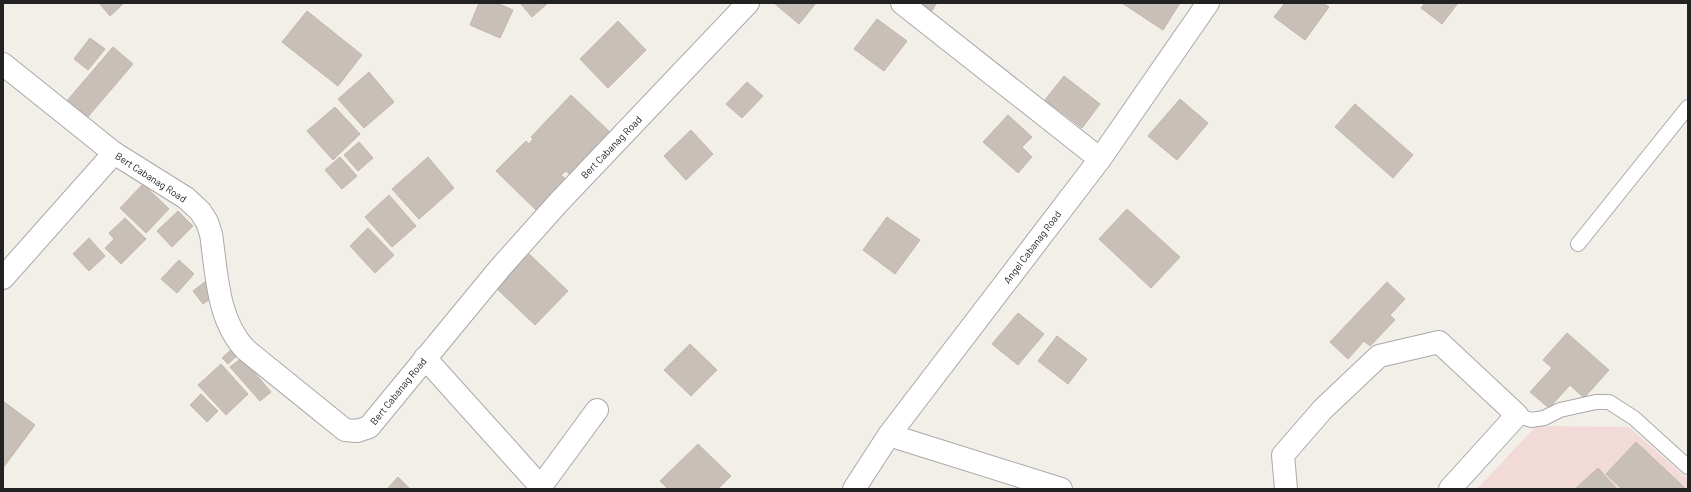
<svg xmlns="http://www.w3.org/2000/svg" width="1691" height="492" font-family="Barlow,sans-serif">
<rect width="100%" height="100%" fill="#f2efe9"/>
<!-- commercial -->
<polygon fill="#f2dad9" points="1536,426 1629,427 1688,479 1688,489 1477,489"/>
<!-- building -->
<g fill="#c7bfb8" stroke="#c4b6ab">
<polygon points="99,3 124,3 110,16"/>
<polygon points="479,3 497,3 513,10 500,38 470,25"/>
<polygon points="520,3 548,3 532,17"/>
<polygon points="774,3 816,3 799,24"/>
<polygon points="909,3 937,3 928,16"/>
<polygon points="1122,3 1180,3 1163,30"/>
<polygon points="1285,3 1323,3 1329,7 1305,40 1274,17"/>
<polygon points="1425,3 1458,3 1442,24 1421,8"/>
<polygon points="307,11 362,55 338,86 282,42"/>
<polygon points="877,19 907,41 884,71 854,49"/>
<polygon points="618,21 646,50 608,88 580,59"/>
<polygon points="90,38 105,49 88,70 74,59"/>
<polygon points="113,47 133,64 86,119 66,102"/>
<polygon points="369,72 394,102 364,128 338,99"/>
<polygon points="1064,76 1100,104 1082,128 1045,100"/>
<polygon points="747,82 763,96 742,118 726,104"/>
<polygon points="571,95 614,136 573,178 566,171 561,175 568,181 538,212 496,171 526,141 529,144 533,139 531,137"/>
<polygon points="1180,99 1208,123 1177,160 1148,136"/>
<polygon points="1355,104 1413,155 1393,178 1335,127"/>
<polygon points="335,107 360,134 333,160 307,131"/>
<polygon points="1008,115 1032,137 1022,147 1032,157 1018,173 983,142"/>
<polygon points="691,130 713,154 686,180 664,156"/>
<polygon points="359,142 373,158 358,171 344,155"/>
<polygon points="340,157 357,176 342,189 325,170"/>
<polygon points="428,157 454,188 419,219 392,189"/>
<polygon points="143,184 169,209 146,233 120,208"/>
<polygon points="389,195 416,226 392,247 365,217"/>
<polygon points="1127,209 1180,257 1151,288 1099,239"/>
<polygon points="178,211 193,226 172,247 157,231"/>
<polygon points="887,217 920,240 895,274 863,250"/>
<polygon points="125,218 146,239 121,264 105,248 114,239 109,233"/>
<polygon points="368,228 394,255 375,273 350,246"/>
<polygon points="89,238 105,256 89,271 73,254"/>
<polygon points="527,252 568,291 535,325 494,286"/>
<polygon points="179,260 194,274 177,293 161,279"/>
<polygon points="206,281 216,295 203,304 193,291"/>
<polygon points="1387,282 1405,299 1390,315 1395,320 1370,346 1364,341 1348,359 1330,342"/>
<polygon points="1018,313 1044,334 1018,365 992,344"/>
<polygon points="1567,333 1609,370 1584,398 1570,385 1549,408 1530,392 1552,368 1543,360"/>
<polygon points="1057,336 1087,359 1068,384 1038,361"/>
<polygon points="690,344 717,370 691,396 664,370"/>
<polygon points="233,348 239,354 228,364 222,358"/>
<polygon points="242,358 271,392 260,401 230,367"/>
<polygon points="221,364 248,394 226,415 198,385"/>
<polygon points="201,394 218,411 207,422 190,405"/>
<polygon points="3,401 35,425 3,468"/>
<polygon points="1636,442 1686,489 1622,489 1606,474"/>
<polygon points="698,444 731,476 718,489 668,489 660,481"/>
<polygon points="1598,468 1617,489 1575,489"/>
<polygon points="398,477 410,489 387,489"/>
</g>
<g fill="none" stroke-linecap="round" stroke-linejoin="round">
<!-- service casing -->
<g stroke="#a9a9a9" stroke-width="16">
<g id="service">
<polyline points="1578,244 1688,107"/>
<polyline points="1517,415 1531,420 1544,418 1560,410 1596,402 1609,402 1634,418 1688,467"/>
</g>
</g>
<!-- minor casing -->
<g stroke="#a9a9a9" stroke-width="24">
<g id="minor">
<polyline points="902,3 1100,159"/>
<path d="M3 64 114 153 186 198 200 211 207 222 211 234C217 274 217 320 246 350L345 430 357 431 369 427 500 268 558 203 748 3"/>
<polyline points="3,278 114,153"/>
<polyline points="425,358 541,487"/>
<polyline points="889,435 1061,489"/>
<polyline points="539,489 597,410"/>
<polyline points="854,489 889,435 1100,159 1208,3"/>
<polyline points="1286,489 1283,455 1323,409 1379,356 1439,342 1517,415 1450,489"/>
</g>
</g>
<!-- service -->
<use href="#service" stroke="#fff" stroke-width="14"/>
<!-- minor -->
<use href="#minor" stroke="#fff" stroke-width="22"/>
</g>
<g text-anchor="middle" stroke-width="3" stroke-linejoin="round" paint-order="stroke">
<!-- street labels -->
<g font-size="10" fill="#222" stroke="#fff">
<text transform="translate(611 147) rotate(-46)" y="4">Bert Cabanag Road</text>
<text transform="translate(151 177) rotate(33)" y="4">Bert Cabanag Road</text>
<text transform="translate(1032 247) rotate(-53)" y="4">Angel Cabanag Road</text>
<text transform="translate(398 391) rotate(-51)" y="4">Bert Cabanag Road</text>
</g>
</g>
<!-- border -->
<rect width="1691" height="492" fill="none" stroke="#222222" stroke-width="8"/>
</svg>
